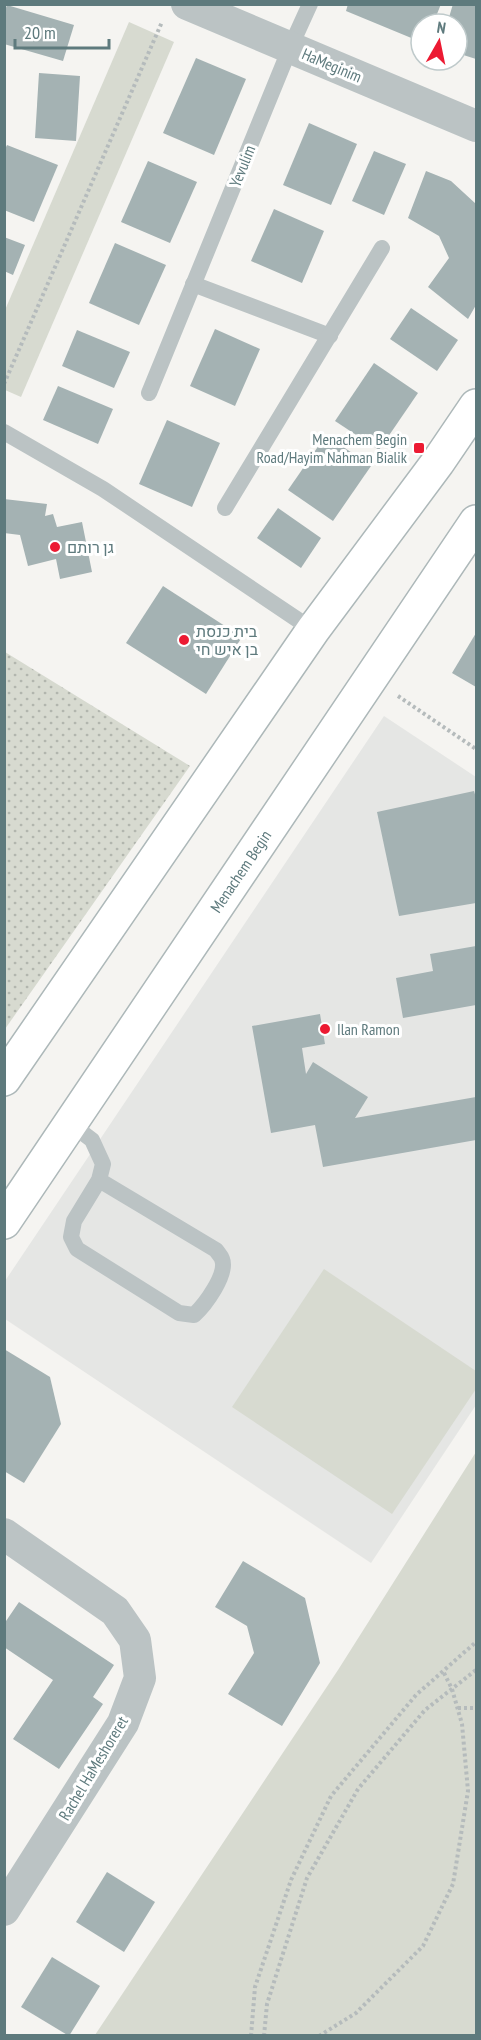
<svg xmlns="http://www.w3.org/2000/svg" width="481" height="2040" font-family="'PT Sans Narrow',Heebo,sans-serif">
<defs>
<pattern id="grass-dots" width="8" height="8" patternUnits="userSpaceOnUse" patternTransform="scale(1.5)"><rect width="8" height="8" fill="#d7dad0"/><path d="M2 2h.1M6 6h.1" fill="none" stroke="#b2b6ae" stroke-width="1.8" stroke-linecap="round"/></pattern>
</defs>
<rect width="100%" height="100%" fill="#f5f4f1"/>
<!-- built -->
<polygon fill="#e5e6e4" points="384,716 476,777 476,1405 371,1563 5,1319 5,1281"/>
<!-- grass -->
<polygon fill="url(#grass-dots)" points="5,652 190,766 5,1029"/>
<!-- green -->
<g fill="#d7dad0">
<polygon points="129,22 174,42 21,397 5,390 5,310"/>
<polygon points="324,1269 476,1371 476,1389 392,1514 232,1407"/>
<polygon points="476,1452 476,2035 95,2035 338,1670"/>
</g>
<!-- building -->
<g fill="#a4b2b3">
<polygon points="348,4 441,4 433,24 421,24 421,42 346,11"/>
<polygon points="453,4 476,4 476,59 457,53 457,24 447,24"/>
<polygon points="7,5 74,25 63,61 4,44 4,13"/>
<polygon points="196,58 246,79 214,155 163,133"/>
<polygon points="39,73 80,76 76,141 35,138"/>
<polygon points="309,123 357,144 331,205 283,185"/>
<polygon points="7,145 58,165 34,222 4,210 4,151"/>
<polygon points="374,151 406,164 384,215 352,201"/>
<polygon points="148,161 197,182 170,243 121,222"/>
<polygon points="426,171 451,181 476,204 476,305 468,319 428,287 449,258 439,236 408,218"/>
<polygon points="274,209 324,231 302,283 251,261"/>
<polygon points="4,237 25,245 13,275 4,271"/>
<polygon points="115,243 166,265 139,325 89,303"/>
<polygon points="411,308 458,340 437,371 390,339"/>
<polygon points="215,329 260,349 235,406 190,386"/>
<polygon points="77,330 130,352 114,388 62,366"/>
<polygon points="374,363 418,393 379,450 335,421"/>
<polygon points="58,386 113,409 98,444 43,420"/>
<polygon points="167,420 220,443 192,507 139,484"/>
<polygon points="326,435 371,466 333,521 288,490"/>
<polygon points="4,499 47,504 45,516 53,514 57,527 82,522 92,572 60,579 56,559 28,566 20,535 4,533"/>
<polygon points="278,508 321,538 301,568 257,538"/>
<polygon points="163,586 242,637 206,694 126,643"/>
<polygon points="476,633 476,687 452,673"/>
<polygon points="474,791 476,798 476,903 399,916 377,812"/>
<polygon points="476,946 476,1005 403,1018 396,978 433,971 430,954"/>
<polygon points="320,1014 325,1044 302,1048 306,1074 313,1062 368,1097 355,1118 476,1097 476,1140 323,1167 315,1125 271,1133 252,1026"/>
<polygon points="4,1349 50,1377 61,1424 24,1483 4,1471"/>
<polygon points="243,1561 305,1598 320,1663 282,1726 228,1694 254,1653 247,1626 215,1607"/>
<polygon points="19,1602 114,1665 93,1697 103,1704 59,1769 13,1739 53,1680 4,1647 4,1624"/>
<polygon points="107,1872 155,1902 124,1952 76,1922"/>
<polygon points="52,1957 100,1986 69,2036 21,2007"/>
</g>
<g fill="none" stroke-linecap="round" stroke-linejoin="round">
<!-- secondary casing -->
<g stroke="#adb8b9" stroke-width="36">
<g id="secondary">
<polyline points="4,1079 313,630 438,462 476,406"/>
<path id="s1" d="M4 1222 476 522"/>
</g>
</g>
<!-- path -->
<g stroke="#b5bbbc" stroke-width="4" stroke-dasharray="3 3" stroke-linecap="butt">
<polyline points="4,384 162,22"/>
<polyline points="398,696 476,749"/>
<polyline points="458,1708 476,1708"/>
<polyline points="251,2036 255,1987 291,1880 331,1796 416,1695 476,1642"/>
<polyline points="264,2036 267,2004 307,1878 358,1789 425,1710 476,1670"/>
<polyline points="319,2036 356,2013 423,1946 453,1884 468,1791 462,1724 452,1689 443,1671"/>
</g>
<!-- service -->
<g stroke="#bbc3c4" stroke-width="16">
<polyline points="193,284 330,336"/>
<polyline points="149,393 290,48 310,4"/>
<polyline points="4,432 103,489 313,630"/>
<polyline points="225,508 382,248"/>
<path d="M71 1124 92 1140 103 1164 99 1180 74 1221 71 1237 77 1249 179 1313 194 1315C205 1305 228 1274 222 1259 221 1256 218 1253 216 1250L99 1180"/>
</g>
<!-- minor -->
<g stroke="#bbc3c4" stroke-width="32">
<polyline points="187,4 476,126"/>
<polyline points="4,1534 115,1611 135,1640 140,1678 123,1723 4,1910"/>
</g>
<!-- secondary -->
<use href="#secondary" stroke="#fff" stroke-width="33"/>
</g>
<!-- markers -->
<g fill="#ec1a32" stroke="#fff" stroke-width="2">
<rect x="413" y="442" width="12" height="12" rx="3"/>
<circle cx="55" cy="547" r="6"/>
<circle cx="184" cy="640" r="6"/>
<circle cx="325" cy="1029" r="6"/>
</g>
<g text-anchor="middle" stroke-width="6" stroke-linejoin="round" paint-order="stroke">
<!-- street labels -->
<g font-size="16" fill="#5e7a7d" stroke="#fff">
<text transform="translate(332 65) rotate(23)" y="6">HaMeginim</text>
<text transform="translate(242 166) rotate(-68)" y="6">Yevulim</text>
<text dy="6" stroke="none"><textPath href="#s1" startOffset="423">Menachem Begin</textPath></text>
<text transform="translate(93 1768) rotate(-59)" y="6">Rachel HaMeshoreret</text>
</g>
<!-- poi labels -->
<g font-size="16" fill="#5e7a7d" stroke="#fff" text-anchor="start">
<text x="407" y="445" text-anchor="end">Menachem Begin<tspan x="407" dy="18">Road/Hayim Nahman Bialik</tspan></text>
<text x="67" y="553">גן רותם</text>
<text x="196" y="637">בית כנסת<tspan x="196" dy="18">בן איש חי</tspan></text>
<text x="337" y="1035">Ilan Ramon</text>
</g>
</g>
<!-- border -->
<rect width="481" height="2040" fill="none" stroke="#5e7a7d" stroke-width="12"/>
<!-- north arrow -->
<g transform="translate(439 42) rotate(9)"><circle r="28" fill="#ffffff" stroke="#bfcacb" stroke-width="1.5"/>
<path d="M0-4.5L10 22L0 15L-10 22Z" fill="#ec1a32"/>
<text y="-9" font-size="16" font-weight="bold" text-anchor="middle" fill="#5e7a7d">N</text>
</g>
<!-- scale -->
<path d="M15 39v9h94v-9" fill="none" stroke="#5e7a7d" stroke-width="3"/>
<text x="24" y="39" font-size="18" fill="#5e7a7d" stroke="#ffffff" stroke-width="4.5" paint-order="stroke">20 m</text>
</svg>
